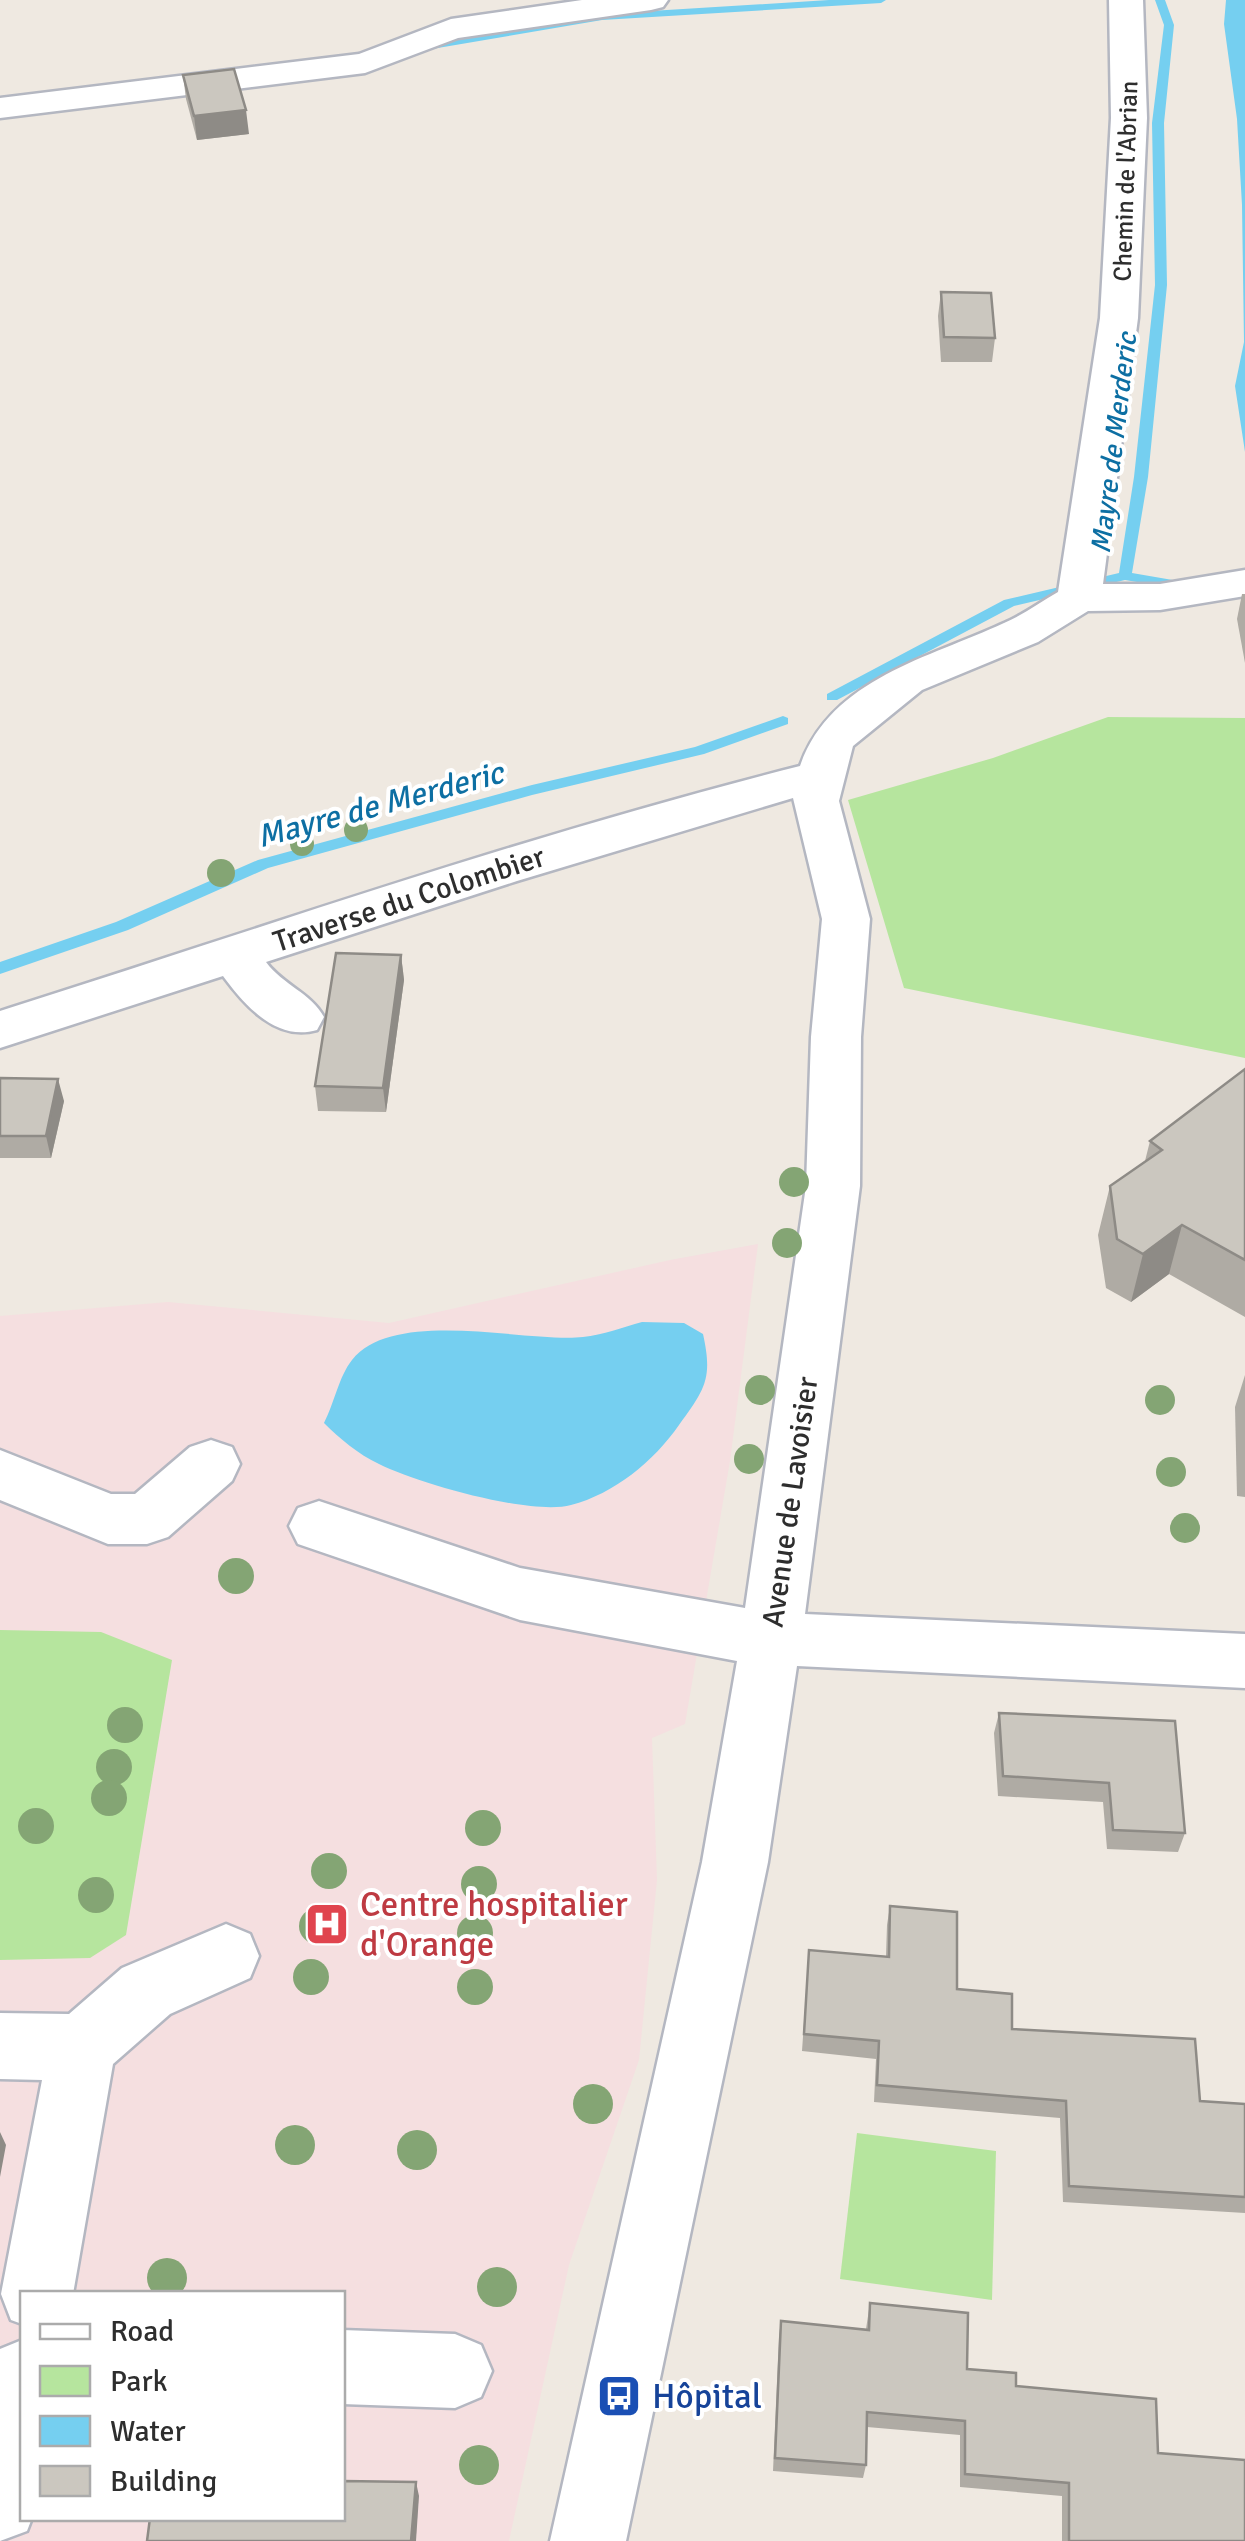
<svg xmlns="http://www.w3.org/2000/svg" width="1245" height="2541" font-family="Signika,sans-serif">
<rect width="100%" height="100%" fill="#efe9e1"/>
<!-- medical -->
<path fill="#f5dfe0" fill-rule="evenodd" d="M758 1244 730 1461 685 1724 652 1738 657 1880 639 2060 569 2265 509 2541H0V1316L168 1302 389 1323 670 1260ZM22 2294H342V2518H22Z"/>
<!-- green -->
<g fill="#b6e59e">
<polygon points="1108,717 1245,718 1245,1058 904,988 848,800 993,758"/>
<polygon points="0,1630 101,1632 172,1660 126,1935 90,1958 0,1960"/>
<polygon points="857,2133 996,2151 992,2300 840,2279"/>
</g>
<!-- water -->
<g fill="#75cff0">
<polygon points="1226,0 1245,0 1245,452 1235,386 1244,342 1242,205 1237,119 1224,24"/>
<path d="M642 1322 684 1323 703 1334C713 1379 705 1389 679 1425 654 1461 614 1494 571 1505 531 1516 417 1483 379 1464 358 1454 340 1439 324 1423 334 1404 339 1376 352 1360 394 1307 527 1343 583 1337 603 1335 623 1327 642 1322Z"/>
</g>
<g fill="none" stroke-linecap="round" stroke-linejoin="round">
<!-- stream -->
<g fill="#75cff0" fill-rule="evenodd">
<polygon points="829,0 886,0 881,3 602,20 420,51 415,48 420,45 602,14"/>
<polygon points="1155,0 1165,0 1174,25 1164,123 1167,285 1148,477 1132,573 1190,583 1197,587 1190,591 1125,580 1014,606 837,700 827,700 827,694 1004,600 1119,573 1134,477 1155,285 1152,123 1164,25"/>
<polygon points="783,716 788,718 788,724 704,754 532,795 268,868 128,930 0,974 0,962 116,922 258,860 532,785 695,747"/>
</g>
<!-- minor casing -->
<g stroke="#b4b7c1" stroke-width="5">
<g id="minor">
<polygon points="582,0 668,0 663,7 651,10 458,38 365,73 0,118 0,98 359,54 451,19"/>
<path d="M1109 0H1143L1147 118 1138 318 1103 584H1160L1245 570V596L1160 610 1088 611 1038 642 922 690 853 746 839 801 870 919 861 1037 860 1186 805 1614 1245 1634V1688L797 1666 768 1862 626 2541H550L702 1862 737 1661 520 1620 298 1544 289 1526 298 1508 319 1501 520 1568 745 1608 806 1186 811 1037 822 919 793 798 517 881 266 962C283 985 311 993 324 1017L317 1030C277 1042 245 1006 223 976L0 1048V1011C265 927 530 834 800 766 830 679 929 658 1004 623 1023 615 1040 602 1058 592L1100 318 1111 118Z"/>
<polygon points="211,1440 232,1447 240,1464 232,1481 168,1537 147,1544 108,1544 0,1500 0,1450 111,1494 135,1494 190,1447"/>
<polygon points="226,1924 250,1934 259,1956 250,1978 170,2014 113,2064 73,2294 22,2294 22,2324 11,2320 1,2294 42,2080 0,2079 0,2013 69,2014 122,1968"/>
<polygon points="342,2330 455,2334 481,2345 492,2371 481,2397 455,2408 342,2404"/>
<polygon points="22,2340 22,2518 32,2518 27,2531 0,2541 0,2349"/>
</g>
</g>
<!-- minor -->
<use href="#minor" fill="#fff" fill-rule="evenodd"/>
</g>
<!-- trees -->
<g fill="#84a574">
<circle cx="356" cy="830" r="12"/>
<circle cx="302" cy="844" r="12"/>
<circle cx="221" cy="873" r="14"/>
<circle cx="794" cy="1182" r="15"/>
<circle cx="787" cy="1243" r="15"/>
<circle cx="760" cy="1390" r="15"/>
<circle cx="1160" cy="1400" r="15"/>
<circle cx="749" cy="1459" r="15"/>
<circle cx="1171" cy="1472" r="15"/>
<circle cx="1185" cy="1528" r="15"/>
<circle cx="236" cy="1576" r="18"/>
<circle cx="125" cy="1725" r="18"/>
<circle cx="114" cy="1767" r="18"/>
<circle cx="109" cy="1798" r="18"/>
<circle cx="36" cy="1826" r="18"/>
<circle cx="483" cy="1828" r="18"/>
<circle cx="329" cy="1871" r="18"/>
<circle cx="479" cy="1884" r="18"/>
<circle cx="96" cy="1895" r="18"/>
<circle cx="317" cy="1926" r="18"/>
<circle cx="475" cy="1933" r="18"/>
<circle cx="311" cy="1977" r="18"/>
<circle cx="475" cy="1987" r="18"/>
<circle cx="593" cy="2104" r="20"/>
<circle cx="295" cy="2145" r="20"/>
<circle cx="417" cy="2150" r="20"/>
<circle cx="167" cy="2278" r="20"/>
<circle cx="497" cy="2287" r="20"/>
<circle cx="479" cy="2465" r="20"/>
</g>
<!-- wall -->
<g fill="#afaba4">
<polygon points="183,75 249,134 197,140 186,99"/>
<polygon points="941,292 995,338 992,362 941,362 938,316"/>
<polygon points="1242,594 1245,594 1245,663 1237,619"/>
<polygon points="401,955 404,980 386,1112 318,1111 315,1086"/>
<polygon points="1245,1069 1245,1317 1169,1274 1131,1302 1106,1288 1098,1235 1110,1186 1145,1161 1150,1141"/>
<polygon points="0,1078 64,1101 51,1158 0,1158"/>
<polygon points="1245,1375 1245,1497 1237,1496 1235,1407"/>
<polygon points="999,1713 1175,1721 1185,1833 1178,1852 1107,1849 1103,1802 998,1796 994,1733"/>
<polygon points="890,1906 957,1989 1012,2029 1200,2101 1245,2104 1245,2213 1063,2202 1060,2118 874,2102 876,2059 802,2051 809,1950 886,1956 887,1925"/>
<polygon points="870,2303 967,2369 1016,2386 1158,2453 1245,2541 1062,2541 1062,2496 960,2487 960,2435 867,2427 866,2465 863,2478 773,2471 779,2336 781,2321 866,2329"/>
</g>
<!-- shaded-wall -->
<g fill="#8e8b86">
<polygon points="246,110 249,134 197,140 194,116"/>
<polygon points="401,955 404,980 386,1112 383,1088"/>
<polygon points="58,1079 64,1101 51,1158 46,1136"/>
<polygon points="1182,1225 1169,1274 1131,1302 1143,1254"/>
<polygon points="0,2132 6,2145 0,2177"/>
<polygon points="416,2482 419,2496 416,2541 411,2541"/>
</g>
<!-- building -->
<g fill="#cbc7bf" stroke="#8e8b86" stroke-width="2.5">
<polygon points="234,69 246,110 194,116 183,75"/>
<polygon points="941,292 991,293 995,338 944,337"/>
<polygon points="336,953 401,955 383,1088 315,1086"/>
<polygon points="1245,1069 1245,1260 1182,1225 1143,1254 1117,1239 1110,1186 1162,1150 1150,1141"/>
<polygon points="0,1078 58,1079 46,1136 0,1136"/>
<polygon points="999,1713 1175,1721 1185,1833 1113,1830 1109,1783 1003,1776"/>
<polygon points="890,1906 957,1912 957,1989 1012,1994 1012,2029 1195,2039 1200,2101 1245,2104 1245,2197 1069,2186 1066,2101 877,2085 879,2041 804,2034 809,1950 889,1957"/>
<polygon points="870,2303 968,2313 967,2369 1016,2373 1016,2386 1156,2399 1158,2453 1245,2460 1245,2541 1069,2541 1069,2483 965,2474 965,2421 867,2412 866,2465 775,2458 781,2321 869,2330"/>
<polygon points="342,2481 416,2482 411,2541 147,2541 150,2518 342,2518"/>
</g>
<!-- icons -->
<defs>
<g id="hospital-square" transform="scale(2.25)"><rect x="-9" y="-9" width="18" height="18" rx="4" fill="#e0444e" stroke="#fff"/><path d="M-5-5h3v3.5h4V-5h3V5h-3V1.5h-4V5h-3Z" fill="#fff"/></g>
<g id="bus-square" transform="scale(2.25)"><rect x="-9" y="-9" width="18" height="18" rx="4" fill="#1a4fb4" stroke="#fff"/><path d="M-5-6H5V4H4V6H2V4H-2V6H-4V4H-5ZM-3.5-4V0h7V-4ZM-3.5 1.2v1.5H-2V1.2ZM2 1.2v1.5H3.5V1.2Z" fill="#fff"/></g>
</defs>
<g fill-rule="evenodd">
<use href="#hospital-square" x="327" y="1924"/>
<use href="#bus-square" x="619" y="2396"/>
</g>
<g text-anchor="middle" stroke-width="8" stroke-linejoin="round" paint-order="stroke">
<!-- far-street labels -->
<g font-size="25" fill="#2e2e2e" stroke="#fff">
<text transform="translate(1125 181) rotate(-88)" y="9">Chemin de l'Abrian</text>
</g>
<!-- far-water labels -->
<g font-size="28" font-style="italic" fill="#0d6fa3" stroke="#fff">
<text transform="translate(1113 443) rotate(-83)" y="10">Mayre de Merderic</text>
</g>
<!-- street labels -->
<g font-size="30" fill="#2e2e2e" stroke="#fff">
<text transform="translate(409 899) rotate(-18)" y="10">Traverse du Colombier</text>
<text transform="translate(790 1502) rotate(-82)" y="10">Avenue de Lavoisier</text>
</g>
<!-- water labels -->
<g font-size="32" font-style="italic" fill="#0d6fa3" stroke="#fff">
<text transform="translate(380 804) rotate(-15)" y="11">Mayre de Merderic</text>
</g>
<!-- near-health labels -->
<g font-size="35" fill="#be3a42" stroke="#fff" text-anchor="start">
<text x="360" y="1916">Centre hospitalier<tspan x="360" dy="40">d'Orange</tspan></text>
</g>
<!-- near-transit labels -->
<g font-size="35" fill="#164399" stroke="#fff" text-anchor="start">
<text x="652" y="2408">Hôpital</text>
</g>
</g>
<!-- legend -->
<rect x="20" y="2291" width="325" height="230" fill="#ffffff" stroke="#ababab" stroke-width="2.5"/>
<rect x="40" y="2324" width="50" height="15" fill="#ffffff" stroke="#ababab" stroke-width="2.5"/>
<text x="110" y="2341" font-size="30" fill="#2e2e2e">Road</text>
<rect x="40" y="2366" width="50" height="30" fill="#b6e59e" stroke="#ababab" stroke-width="2.5"/>
<text x="110" y="2391" font-size="30" fill="#2e2e2e">Park</text>
<rect x="40" y="2416" width="50" height="30" fill="#75cff0" stroke="#ababab" stroke-width="2.5"/>
<text x="110" y="2441" font-size="30" fill="#2e2e2e">Water</text>
<rect x="40" y="2466" width="50" height="30" fill="#cbc7bf" stroke="#ababab" stroke-width="2.5"/>
<text x="110" y="2491" font-size="30" fill="#2e2e2e">Building</text>
</svg>
